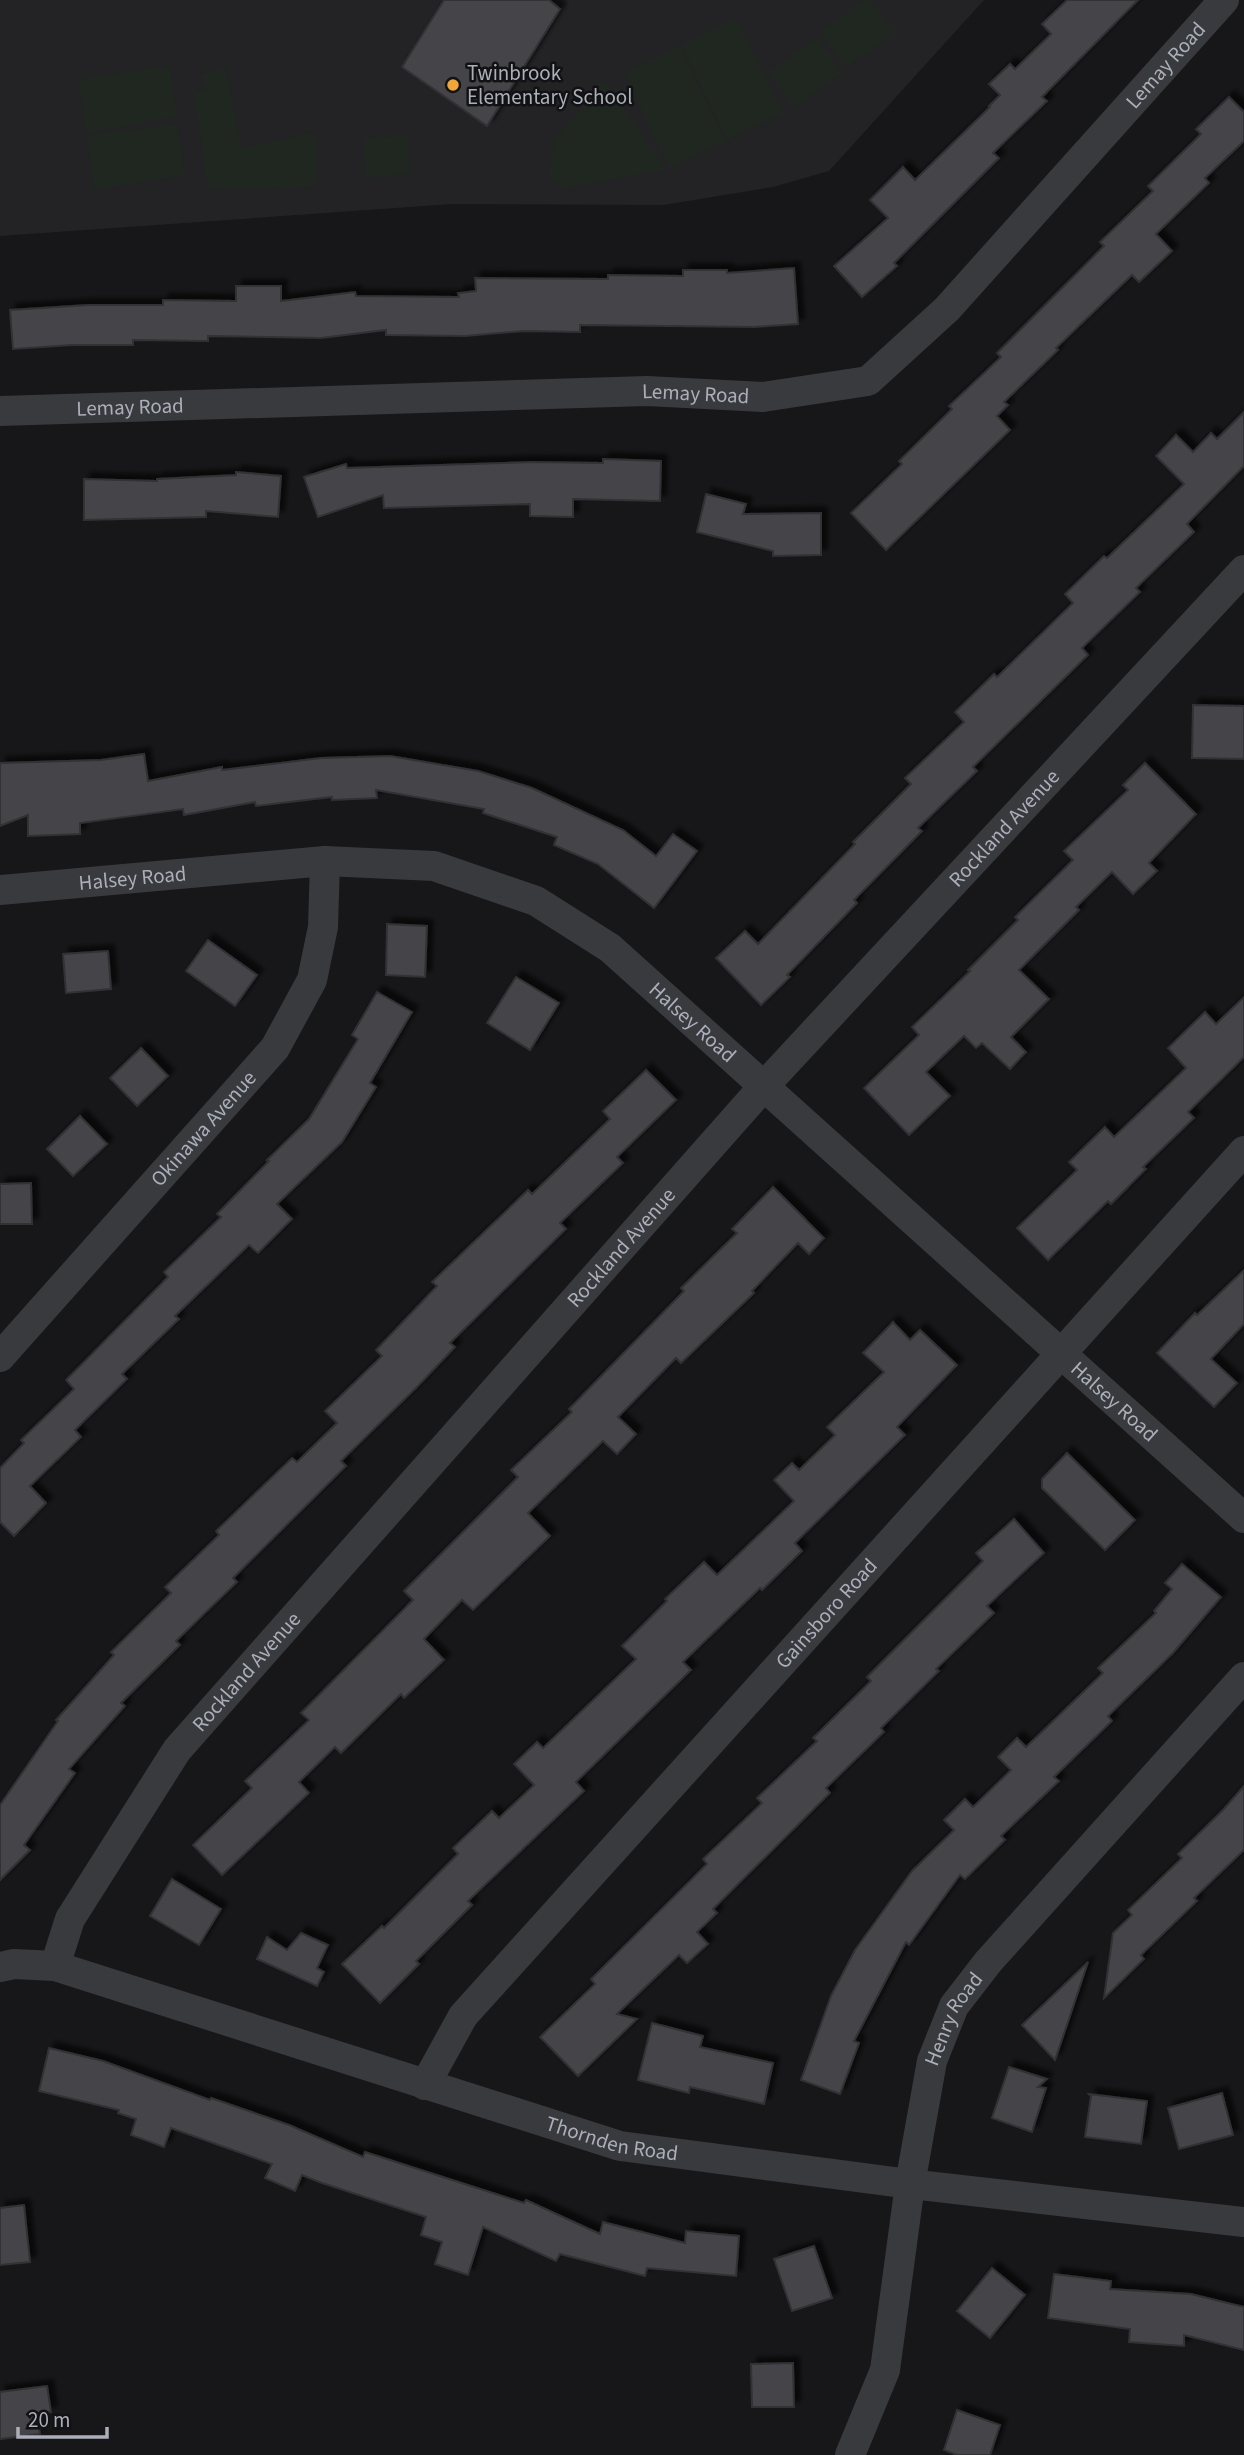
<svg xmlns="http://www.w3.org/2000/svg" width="1244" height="2455" font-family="'Source Sans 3',sans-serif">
<defs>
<filter id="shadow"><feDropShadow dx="6" dy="-6" stdDeviation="2" flood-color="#0009"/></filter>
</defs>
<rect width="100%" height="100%" fill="#171719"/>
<!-- built -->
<polygon fill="#232326" points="0,0 984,0 829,171 773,187 664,205 452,204 0,236"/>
<!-- green -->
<g fill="#1f2720">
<polygon points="865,0 871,0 894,33 846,68 820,32"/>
<polygon points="736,18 783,113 727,140 681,45"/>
<polygon points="817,38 842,73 794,108 769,72"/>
<polygon points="680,46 726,141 670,168 624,74"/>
<polygon points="169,66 177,117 86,133 78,79"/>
<polygon points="225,66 241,148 316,132 316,186 208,189 194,93 205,89 203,74"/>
<polygon points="605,80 666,170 562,188 548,176 554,141"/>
<polygon points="177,124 185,175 94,190 87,136"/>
<polygon points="408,135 410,173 366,178 363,138"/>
</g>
<!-- building -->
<g fill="#444549" stroke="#313135" stroke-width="2" filter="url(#shadow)">
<polygon points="444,0 549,0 560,9 487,126 402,67"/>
<polygon points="1067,0 1138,0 1042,97 1047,101 993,153 999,158 894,263 897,266 862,297 834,266 888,218 870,200 903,167 915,180 990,107 989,106 1000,95 989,84 1010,64 1015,69 1051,34 1042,24"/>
<polygon points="1229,97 1244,112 1244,141 1205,178 1209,183 1156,234 1172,251 1139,282 1132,275 1056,348 1058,350 1004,402 1008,405 997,416 1010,430 886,550 851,513 902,464 899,461 952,409 949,406 1001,357 997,353 1104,246 1100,242 1153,191 1148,186 1201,134 1196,129"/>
<polygon points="794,268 798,324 754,327 580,325 580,332 524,331 465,336 386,335 386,330 321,338 208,336 208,341 133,340 133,345 72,345 13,349 10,310 88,305 163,305 163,300 236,301 236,286 281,286 281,301 355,292 356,296 459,297 458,293 476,291 475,278 608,279 608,275 683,276 683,270 727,270 727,273"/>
<polygon points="1244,412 1244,466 1187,524 1194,532 1136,588 1140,592 1082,648 1088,655 973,767 977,771 918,828 922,831 854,900 857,903 787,975 790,977 761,1005 716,958 745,931 758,944 855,844 853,842 911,784 905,778 964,722 955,712 994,674 997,677 1073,603 1065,594 1104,556 1107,558 1184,484 1156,456 1176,435 1193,452 1211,433 1217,439"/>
<polygon points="603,459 661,461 660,501 573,499 573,517 530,516 530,504 384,508 383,495 318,517 304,477 346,464 347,468 531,462 603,463"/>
<polygon points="236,472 281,476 278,517 206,511 206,517 84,520 84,479 157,481 157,479 236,475"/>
<polygon points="706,494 746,504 743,514 821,513 821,555 773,556 773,551 697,532"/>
<polygon points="1193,705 1244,706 1244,759 1192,758"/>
<polygon points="144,754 148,781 222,767 222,770 321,758 390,756 478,771 532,788 623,830 656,856 673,834 697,851 654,908 598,864 554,845 557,837 483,813 484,809 376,790 377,798 332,800 332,797 256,806 255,802 184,815 183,809 80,823 80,834 28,836 28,815 0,826 0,763 101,760"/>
<polygon points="1145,763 1196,814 1149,863 1157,871 1133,894 1112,872 1076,907 1079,910 1019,970 1049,999 1011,1037 1026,1052 1010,1069 982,1043 976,1048 964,1036 926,1072 950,1096 909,1135 864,1088 919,1035 912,1027 970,971 968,970 1018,920 1015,917 1073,860 1064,851 1128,790 1123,785"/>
<polygon points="387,924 427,926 425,977 386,975"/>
<polygon points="208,940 257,975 235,1006 186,971"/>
<polygon points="108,951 111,989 66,993 63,954"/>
<polygon points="516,977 559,1003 530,1050 487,1023"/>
<polygon points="377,992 412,1012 370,1083 376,1087 342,1142 277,1204 292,1219 258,1253 249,1245 175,1316 179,1319 122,1374 127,1379 75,1430 81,1437 30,1486 46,1503 14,1536 0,1522 0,1468 24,1443 21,1440 74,1389 66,1380 168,1277 164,1272 221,1217 217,1214 269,1161 267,1160 309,1119 358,1039 352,1035"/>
<polygon points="1244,997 1244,1057 1188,1112 1194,1118 1143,1167 1146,1169 1111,1204 1108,1201 1048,1260 1017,1228 1077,1170 1069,1162 1105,1127 1114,1137 1186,1068 1168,1048 1205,1012 1216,1024"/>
<polygon points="141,1048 168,1076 137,1106 110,1078"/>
<polygon points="646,1070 676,1100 617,1157 623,1163 560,1223 566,1229 450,1343 455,1347 416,1388 341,1461 346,1466 233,1578 237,1582 176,1641 180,1645 121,1703 125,1706 69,1769 75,1773 24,1845 30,1850 0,1880 0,1805 58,1721 56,1720 114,1655 111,1652 171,1593 165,1587 219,1535 216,1531 292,1458 297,1462 337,1423 325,1411 382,1356 376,1350 437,1286 432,1282 528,1190 532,1194 610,1119 603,1111"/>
<polygon points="80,1116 107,1144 73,1176 47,1149"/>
<polygon points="31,1183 32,1224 0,1224 0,1184"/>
<polygon points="773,1187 824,1238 809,1254 798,1243 752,1291 754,1293 681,1363 676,1358 618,1417 636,1434 617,1454 603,1441 528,1513 550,1536 473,1610 462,1600 424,1639 444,1660 404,1698 401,1694 341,1753 335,1747 299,1782 309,1793 222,1875 193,1845 252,1788 245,1781 309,1720 301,1713 413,1600 404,1591 518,1477 511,1470 572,1412 569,1409 684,1291 681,1288 737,1233 732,1229"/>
<polygon points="1244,1270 1244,1324 1211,1359 1237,1383 1214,1407 1157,1353 1195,1313 1197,1315"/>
<polygon points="893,1322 910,1340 920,1330 957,1365 897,1427 905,1435 795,1543 802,1551 762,1590 760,1588 683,1662 691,1670 576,1782 584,1791 468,1901 472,1905 416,1961 419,1964 380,2003 342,1964 382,1926 384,1928 458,1854 453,1848 492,1811 499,1818 534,1785 514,1764 537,1742 543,1748 636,1659 622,1646 667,1601 665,1599 704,1562 717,1575 794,1501 774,1480 792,1463 799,1470 835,1435 827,1427 884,1372 863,1353"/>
<polygon points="1067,1453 1135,1520 1105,1550 1042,1488 1042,1479"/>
<polygon points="1014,1519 1044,1553 987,1606 994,1613 936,1669 939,1671 881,1728 884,1732 826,1788 830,1793 713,1909 717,1913 697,1932 708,1944 687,1963 679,1955 617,2014 637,2019 578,2076 540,2037 595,1984 591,1979 707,1864 703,1859 762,1803 757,1798 817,1741 813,1738 871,1681 867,1677 983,1561 976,1553"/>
<polygon points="1182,1564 1221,1597 1173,1653 1108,1716 1112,1721 1054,1777 1059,1781 1001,1836 1005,1840 965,1879 960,1875 909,1945 906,1942 854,2041 859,2043 840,2094 801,2080 831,1996 855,1950 912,1871 954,1830 944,1820 965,1799 973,1807 1011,1770 998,1757 1017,1738 1026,1747 1103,1673 1098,1668 1156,1613 1154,1611 1172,1589 1165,1583"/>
<polygon points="1244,1786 1244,1850 1194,1898 1197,1901 1141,1955 1144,1959 1104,1998 1113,1933 1132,1915 1128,1910 1182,1858 1178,1854 1223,1810"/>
<polygon points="172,1879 221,1909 199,1945 150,1916"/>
<polygon points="301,1933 328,1945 317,1968 324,1972 317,1986 257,1959 267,1937 287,1950"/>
<polygon points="1088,1962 1072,2010 1055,2060 1022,2025"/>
<polygon points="652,2023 703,2036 700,2047 773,2063 764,2104 690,2087 689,2093 638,2080"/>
<polygon points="49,2048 103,2061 210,2100 211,2098 289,2125 363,2157 365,2152 524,2203 526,2200 600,2234 603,2222 685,2243 686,2231 739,2236 736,2276 647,2268 645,2276 560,2254 556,2261 483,2227 468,2275 435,2264 442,2242 421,2235 426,2217 322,2183 302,2175 295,2191 265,2178 272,2164 171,2128 164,2147 131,2135 136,2119 118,2113 119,2110 39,2091"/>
<polygon points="1009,2067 1047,2079 1038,2087 1046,2088 1032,2132 992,2118"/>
<polygon points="1222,2093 1233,2135 1179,2149 1168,2108"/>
<polygon points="1089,2094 1147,2101 1141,2144 1085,2137 1091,2096"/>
<polygon points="24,2205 30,2262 0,2265 0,2208"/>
<polygon points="814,2246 832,2298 792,2311 774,2259"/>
<polygon points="992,2268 1025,2295 990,2338 957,2311"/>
<polygon points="1054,2274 1111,2281 1110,2289 1191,2294 1244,2307 1244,2350 1184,2335 1184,2346 1129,2342 1130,2329 1048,2318"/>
<polygon points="793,2363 794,2407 752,2407 751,2364"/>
<polygon points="47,2386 51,2412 37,2413 40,2434 0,2439 0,2392"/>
<polygon points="957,2410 1000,2425 990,2455 957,2455 944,2450"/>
</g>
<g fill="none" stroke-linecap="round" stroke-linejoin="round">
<!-- minor -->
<g stroke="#383a3e" stroke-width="30">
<path id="s1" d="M0 411 647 391 763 397 868 381 947 309 1224 0"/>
<path id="s2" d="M0 890 325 861 434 866 536 901 610 948 1244 1518"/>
<path id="s3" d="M0 1357 275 1048 312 980 323 927 325 861"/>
<path id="s4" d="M55 1966 70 1919 177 1750 764 1086 1244 570"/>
<path id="s5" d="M0 1967 14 1964 55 1966 620 2146 910 2184 1244 2222"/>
<path id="s6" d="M425 2085 463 2016 1244 1151"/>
<path id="s7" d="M850 2455 885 2370 910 2184 932 2061 954 2006 988 1962 1244 1677"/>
</g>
</g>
<!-- markers -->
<circle fill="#efa739" stroke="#121214" stroke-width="2.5" cx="453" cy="85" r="7"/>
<g text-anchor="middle" stroke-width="5" stroke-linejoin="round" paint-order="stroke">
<!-- street labels -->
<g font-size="21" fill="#aaafb9" stroke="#121214">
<text dy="7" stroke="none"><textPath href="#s1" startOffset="1304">Lemay Road</textPath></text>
<text dy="7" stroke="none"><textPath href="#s1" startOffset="696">Lemay Road</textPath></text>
<text dy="7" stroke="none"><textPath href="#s1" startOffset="130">Lemay Road</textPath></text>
<text dy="7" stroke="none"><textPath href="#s4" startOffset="1488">Rockland Avenue</textPath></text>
<text dy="7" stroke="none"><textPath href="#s2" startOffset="133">Halsey Road</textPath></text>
<text dy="7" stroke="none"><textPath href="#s2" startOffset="742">Halsey Road</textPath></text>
<text dy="7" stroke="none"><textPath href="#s3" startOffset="306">Okinawa Avenue</textPath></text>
<text dy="7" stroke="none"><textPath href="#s4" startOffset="920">Rockland Avenue</textPath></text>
<text dy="7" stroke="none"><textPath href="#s2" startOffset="1309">Halsey Road</textPath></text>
<text dy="7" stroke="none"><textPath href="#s6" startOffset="621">Gainsboro Road</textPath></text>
<text dy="7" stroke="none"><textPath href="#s4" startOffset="354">Rockland Avenue</textPath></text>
<text dy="7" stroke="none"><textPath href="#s7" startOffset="452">Henry Road</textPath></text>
<text dy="7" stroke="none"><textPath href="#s5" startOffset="639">Thornden Road</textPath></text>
</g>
<!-- poi labels -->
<g font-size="21" fill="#aaafb9" stroke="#121214" text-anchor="start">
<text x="467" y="80">Twinbrook<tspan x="467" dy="24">Elementary School</tspan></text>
</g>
</g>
<!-- scale -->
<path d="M18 2427v10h89v-10" fill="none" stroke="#aaafb9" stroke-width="3.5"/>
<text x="28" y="2427" font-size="21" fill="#aaafb9" stroke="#121214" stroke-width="5" paint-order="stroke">20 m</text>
</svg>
